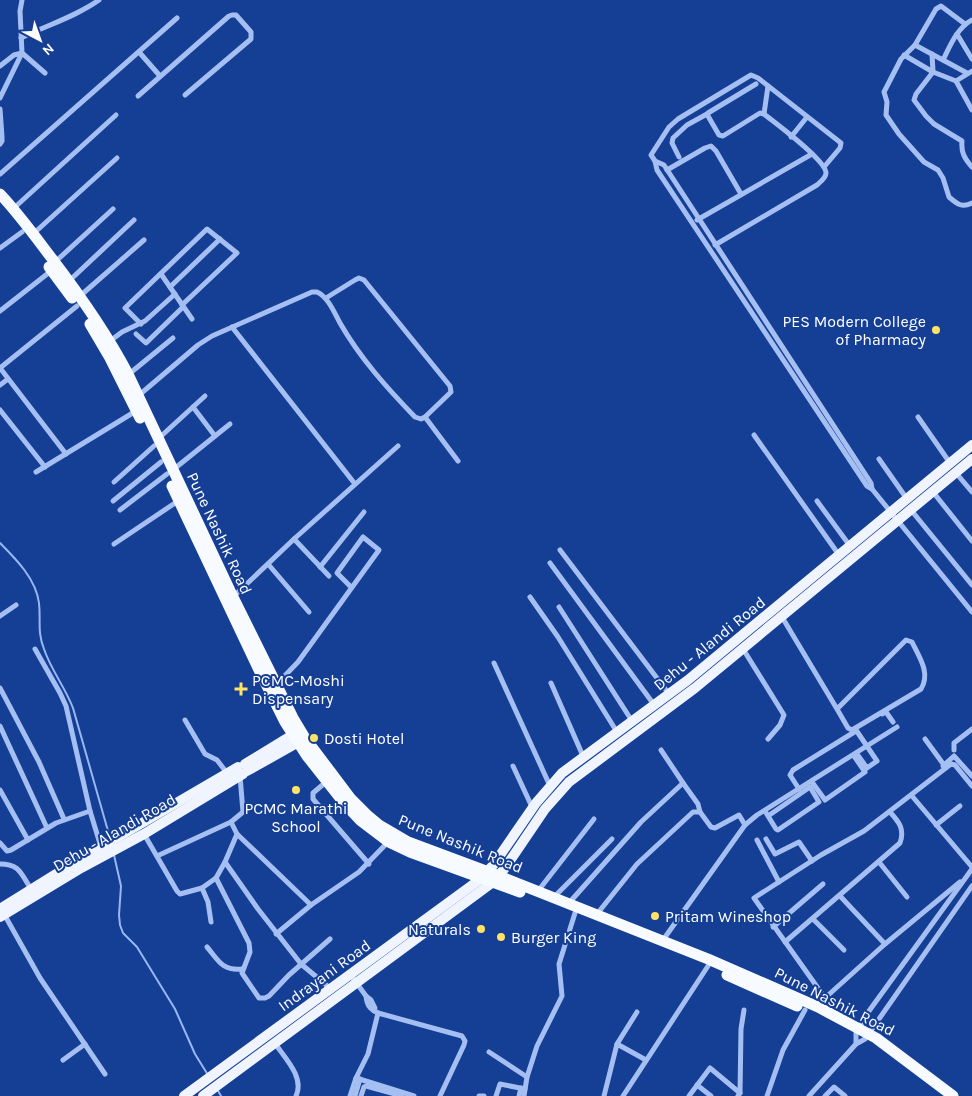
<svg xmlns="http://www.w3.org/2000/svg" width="972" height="1096" font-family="Karla,sans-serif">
<rect width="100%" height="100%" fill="#153f95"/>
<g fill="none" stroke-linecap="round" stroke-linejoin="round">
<!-- stream -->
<g stroke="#97b8f4" stroke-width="2">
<path d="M0 543C16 559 36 579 39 603 41 621 37 631 44 649 51 670 65 687 73 708L110 838"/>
<polyline points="114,855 121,886 119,915 120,925 123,933 137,947 175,1009 195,1054 208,1075"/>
<polyline points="217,1089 221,1096"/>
</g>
<!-- minor -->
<g stroke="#a5bff2" stroke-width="5">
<path d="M965 24 941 6 936 9 915 45 901 59 884 92 887 102 886 115 899 134 924 162 938 170 943 178 949 197C957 204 962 208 972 203"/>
<polyline points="957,34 972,59"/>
<path d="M21 38C47 25 75 17 99 0"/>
<polyline points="915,45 967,73"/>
<polyline points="139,52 160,76"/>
<path d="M932 54 933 72 916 94 914 100 926 116 934 124 962 141C961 152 964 158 972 167"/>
<polyline points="904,55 933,72 956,81"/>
<path d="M943 60C950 46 957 28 972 20"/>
<polyline points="0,66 14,55 22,53 45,73"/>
<polyline points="972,71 956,81 972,110"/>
<polyline points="138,96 229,16 232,15 236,15 251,32 251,39 185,95"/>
<polyline points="0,98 22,53 20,11 22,0"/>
<polyline points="0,109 2,137 2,141 0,144"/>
<polyline points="764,114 768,86"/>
<polyline points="791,137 807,117"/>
<polyline points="679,157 672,143 673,138 687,125 707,114"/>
<polyline points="655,161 657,170 867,486 872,489 972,612"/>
<polyline points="824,167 840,148 841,143 758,78 751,75 678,119 669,127 651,155 655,161 664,165 871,483 872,489"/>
<polyline points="667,170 705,148 711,146 716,151 741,194"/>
<polyline points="0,174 177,18"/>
<polyline points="14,208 116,115"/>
<polyline points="697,220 812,154"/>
<polyline points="33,234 117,158"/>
<path d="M715 245 817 185C820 182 826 178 826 173 826 160 775 123 764 114L760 113 723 136 719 135 708 116V113L756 84"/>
<polyline points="0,248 22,232"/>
<polyline points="55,262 113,209"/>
<polyline points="161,274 192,319"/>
<polyline points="69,281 134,220"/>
<polyline points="170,287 220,239"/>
<polyline points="80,296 144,240"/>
<polyline points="0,311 51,271"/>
<polyline points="141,324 125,308 207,229 237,253 182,305"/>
<polyline points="232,327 355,484"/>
<polyline points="136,334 146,343 183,307"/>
<polyline points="110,341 122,332 145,321 175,294"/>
<polyline points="129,374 173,338"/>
<polyline points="0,385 8,379"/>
<path d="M138 396 198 345 212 336 312 292H317C328 297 334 312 340 323 360 358 387 388 415 417L421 419 425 417 451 392 450 386 364 280 359 278 355 280 326 298"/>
<polyline points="193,407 215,436"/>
<polyline points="0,410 45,467"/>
<polyline points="425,417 458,461"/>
<polyline points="918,417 950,463"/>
<polyline points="754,435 839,555"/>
<polyline points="159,438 205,396"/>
<polyline points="66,454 0,368 77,306"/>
<polyline points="879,459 907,499"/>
<polyline points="174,469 230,424"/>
<polyline points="36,472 136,411"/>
<polyline points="956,473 972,492"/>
<polyline points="114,482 154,446"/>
<polyline points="933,492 972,541"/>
<polyline points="113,501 161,462"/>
<polyline points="817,501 850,546"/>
<polyline points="120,510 167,474"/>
<polyline points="911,510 972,585"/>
<polyline points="294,539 329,576"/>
<polyline points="114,544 178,501"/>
<polyline points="560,550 669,694"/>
<polyline points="550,563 655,706"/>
<polyline points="268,564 309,612"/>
<polyline points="320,567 364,512"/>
<polyline points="234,596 294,539 398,446"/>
<polyline points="530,597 558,637 617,732"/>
<polyline points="559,607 632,721"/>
<polyline points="0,616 16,605"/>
<path d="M782 617 837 709 906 640 912 642C919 657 931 673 921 689L852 730 848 728 837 709"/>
<polyline points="743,649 784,715 780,725 768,739"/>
<polyline points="494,663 550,786"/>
<polyline points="551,683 583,756"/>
<polyline points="276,685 298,662 379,550 363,537 337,573 351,587"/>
<polyline points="0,688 39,762 64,819"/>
<polyline points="882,714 886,712 893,722"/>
<polyline points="185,720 205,754 217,760 227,773"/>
<polyline points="0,726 47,828"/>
<polyline points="856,730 877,761 867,768 857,754"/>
<polyline points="925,739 944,765"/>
<polyline points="661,750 683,783"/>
<polyline points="954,750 954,743 972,729"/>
<polyline points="513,766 532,807"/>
<polyline points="943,766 954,756 972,776"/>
<polyline points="240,776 243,812 231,822 237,834 311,905 359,872 388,842"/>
<polyline points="326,782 313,793 313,799 369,864"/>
<polyline points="812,782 825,800 865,772 854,756"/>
<polyline points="799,789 790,775 793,770 856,731"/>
<polyline points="0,790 28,840"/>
<polyline points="912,796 972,867"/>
<polyline points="90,811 101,847"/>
<polyline points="765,811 776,829 778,830 819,802 810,787 768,816"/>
<polyline points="936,825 960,806"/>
<polyline points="144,834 177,891 180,894 202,888"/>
<polyline points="237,834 225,862 258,909 301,964 331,989"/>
<polyline points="766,839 775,854 799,842 812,861"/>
<polyline points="757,840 779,882"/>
<polyline points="0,843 7,851 11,850 56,823 90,811 66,706 60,693 35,649"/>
<polyline points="157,856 231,822"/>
<polyline points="879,862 907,897"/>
<path d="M0 864C20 864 21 874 31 889"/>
<polyline points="972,869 869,1011 856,1033 856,1044 865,1039 972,886"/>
<polyline points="216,878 249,943 250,952 242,973 259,998 265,998 269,996 289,975 330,939"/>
<polyline points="538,891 594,819"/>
<polyline points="840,896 885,944"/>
<polyline points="554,897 612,839"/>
<polyline points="569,903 641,822 683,783 698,804 700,812"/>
<polyline points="4,914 40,978 105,1074"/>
<polyline points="597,914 637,864 693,812 700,812 711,827 715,828 739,815 745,825"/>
<polyline points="813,919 844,950"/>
<polyline points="211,922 208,902 202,888 216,878 225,862"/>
<polyline points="773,927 823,884"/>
<polyline points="276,934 311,905"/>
<polyline points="663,940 745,825 757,815 897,727"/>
<path d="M785 942 900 843C905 829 899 822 890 812"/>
<path d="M207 947C219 961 222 971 242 969"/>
<polyline points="350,974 366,996 371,1000 375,1008 374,1011"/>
<polyline points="825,998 754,898 821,855 864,831 951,764 955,765 972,786"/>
<polyline points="818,1007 825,998 885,944 960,882"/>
<polyline points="378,1013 462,1036 465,1041 464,1045 440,1096"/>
<path d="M274 1042C284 1057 305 1077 296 1096"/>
<polyline points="617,1044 637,1012"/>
<polyline points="489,1052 527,1077"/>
<polyline points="63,1060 85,1044"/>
<polyline points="356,1078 414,1096"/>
<polyline points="697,1085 711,1096"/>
<path d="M350 1096 356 1078 368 1054 378 1013C370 1009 367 1006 366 996"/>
<polyline points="355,1096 360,1079"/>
<polyline points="361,1096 364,1087 366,1086 402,1096"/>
<polyline points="479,1096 484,1096"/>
<polyline points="496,1096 500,1084 525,1089"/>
<polyline points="519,1096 521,1088"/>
<polyline points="524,1096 527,1077 537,1046 562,996 559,964 575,913"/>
<polyline points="604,1096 617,1044 646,1060"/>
<polyline points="623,1096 708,966"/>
<polyline points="689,1096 710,1068 740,1093"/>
<polyline points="738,1096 740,1093 741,1029 744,1010"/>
<polyline points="767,1096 783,1050 805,1010"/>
<polyline points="809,1096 856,1044"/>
<polyline points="825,1096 834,1087 845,1096"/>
</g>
<!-- primary -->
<g stroke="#eff4ff" stroke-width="10">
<polyline points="245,764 299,731"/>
<polyline points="247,771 304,739"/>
<polyline points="0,909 77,861 238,767"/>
<polyline points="0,917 81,868 144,834 243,774"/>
<polyline points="184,1096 482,878 494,864 536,803 562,773 688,680 972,445"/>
<polyline points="203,1096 493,882 505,868 545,809 569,782 695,688 972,459"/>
</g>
<!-- trunk -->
<g stroke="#f7faff" stroke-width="11">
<path d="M0 194C18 213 34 235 50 256 79 294 106 332 128 374L233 597 293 718 305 738 351 799 367 815 379 825 408 842 499 876 708 959 818 1007 876 1038 953 1096"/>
<polyline points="49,267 72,298"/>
<polyline points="90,324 110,358 140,418"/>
<polyline points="172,486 259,670 285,722 307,756 345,804 360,820 389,842 410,852 520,892"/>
<polyline points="727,975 797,1006"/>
</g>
</g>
<!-- markers -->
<g fill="#ffe365" stroke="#153f95" stroke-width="2">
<circle cx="936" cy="330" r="5"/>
<path d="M238.5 681.5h5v5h5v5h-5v5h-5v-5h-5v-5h5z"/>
<circle cx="314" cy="738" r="5"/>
<circle cx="296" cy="790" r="5"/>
<circle cx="655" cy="916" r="5"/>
<circle cx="481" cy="929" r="5"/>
<circle cx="501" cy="937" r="5"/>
</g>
<g text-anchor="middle" stroke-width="4" stroke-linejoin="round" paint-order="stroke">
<!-- poi labels -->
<g font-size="16" fill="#fff" stroke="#153f95" text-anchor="start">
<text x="926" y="327" text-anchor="end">PES Modern College<tspan x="926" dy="18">of Pharmacy</tspan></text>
<text x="252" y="686">PCMC-Moshi<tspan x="252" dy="18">Dispensary</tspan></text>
<text x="324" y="744">Dosti Hotel</text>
<text x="296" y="814" text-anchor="middle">PCMC Marathi<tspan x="296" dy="18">School</tspan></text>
<text x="665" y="922">Pritam Wineshop</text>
<text x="471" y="935" text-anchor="end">Naturals</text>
<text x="511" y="943">Burger King</text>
</g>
<!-- street labels -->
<g font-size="16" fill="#fff" stroke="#153f95">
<text transform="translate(220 533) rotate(65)" y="6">Pune Nashik Road</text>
<text transform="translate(709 643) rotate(-39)" y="6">Dehu - Alandi Road</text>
<text transform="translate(114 832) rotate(-30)" y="6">Dehu - Alandi Road</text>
<text transform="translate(461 843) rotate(22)" y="6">Pune Nashik Road</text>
<text transform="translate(324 975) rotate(-36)" y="6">Indrayani Road</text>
<text transform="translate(835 1001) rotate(27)" y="6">Pune Nashik Road</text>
</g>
</g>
<!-- north arrow -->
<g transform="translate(40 40) rotate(139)" stroke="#153f95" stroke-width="4" paint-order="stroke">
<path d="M0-4L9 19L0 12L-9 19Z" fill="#ffffff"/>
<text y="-8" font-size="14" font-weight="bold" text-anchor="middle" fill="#ffffff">N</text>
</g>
</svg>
